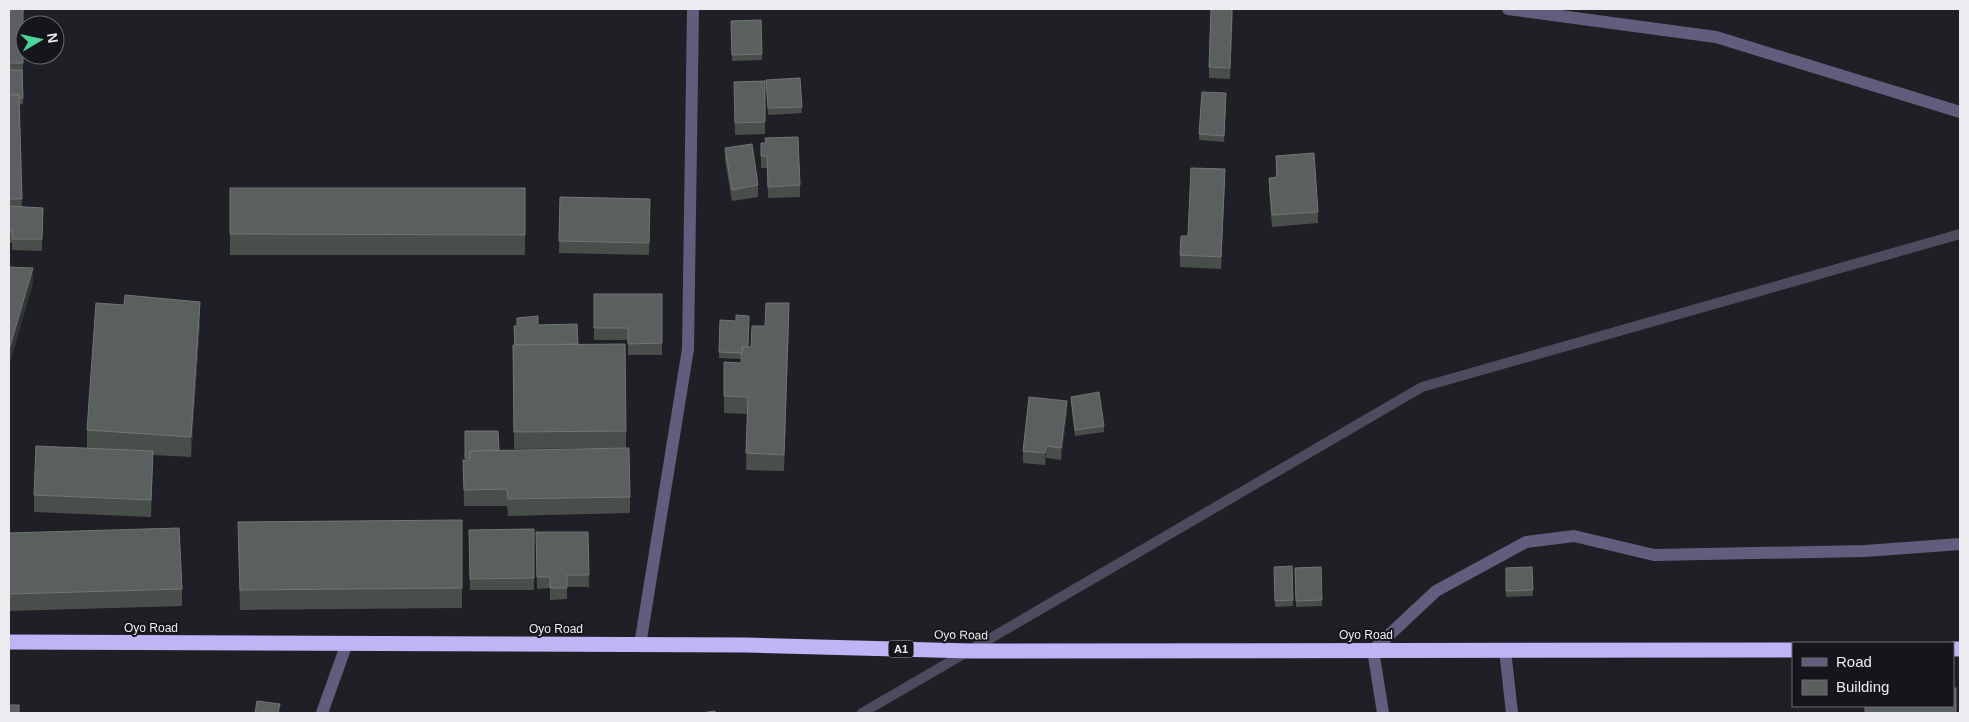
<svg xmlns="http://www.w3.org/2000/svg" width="1969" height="722" font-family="Arial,sans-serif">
<rect width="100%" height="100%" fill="#1f1f25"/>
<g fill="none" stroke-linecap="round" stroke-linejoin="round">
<!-- stream -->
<polyline stroke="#4f4b5e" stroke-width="10" points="862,713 1422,387 1960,234"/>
<!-- minor -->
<g stroke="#615d7d" stroke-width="12">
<polyline points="1508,9 1716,37 1960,112"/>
<polyline points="640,645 688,349 693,9"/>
<polyline points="1505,650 1512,713"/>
<polyline points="322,713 347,643"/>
<polyline points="1383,713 1373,650 1436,591 1526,542 1574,536 1654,555 1865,551 1960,544"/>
</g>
<!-- highway -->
<g stroke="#bdb5f5" stroke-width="15">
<polyline points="9,642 747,645 971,651 1793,650"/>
<polyline points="1953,649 1960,649"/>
</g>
</g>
<!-- wall -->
<g fill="#484f4b">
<polygon points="9,9 24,9 24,11 23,12 23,104 19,105 22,207 43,208 42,251 12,250 12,243 9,243"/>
<polygon points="1233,9 1230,79 1209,78 1209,67"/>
<polygon points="761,20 762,60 732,61 731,21"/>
<polygon points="800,78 802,113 768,115 766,80"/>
<polygon points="765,81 765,134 735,135 734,82"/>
<polygon points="1226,100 1224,142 1199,140 1199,134"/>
<polygon points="761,143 800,185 800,197 768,198 767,168 761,168"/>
<polygon points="725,148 758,185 758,197 732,201 725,160"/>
<polygon points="1276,156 1318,212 1318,223 1272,227 1269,190 1269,178 1276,178"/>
<polygon points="1225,181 1221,269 1180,267 1180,255 1188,236"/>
<rect x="230" y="188" width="295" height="67"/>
<polygon points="560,197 650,199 649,255 559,253"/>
<polygon points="594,294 662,294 662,355 628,355 628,340 594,340"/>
<polygon points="720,320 748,347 751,347 765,326 789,320 784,471 746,470 747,414 724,413 724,396 741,363 741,359 719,358"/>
<polygon points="200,322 191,457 153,455 151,517 34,512 34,495 87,448 87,430"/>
<polygon points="538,325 578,344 626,431 626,448 514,449 513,345 514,345 514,326"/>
<polygon points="1071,397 1104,426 1104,432 1075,436 1071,403"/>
<polygon points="1067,413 1061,460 1046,458 1045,465 1023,463 1023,451"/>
<polygon points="465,431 499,450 630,497 630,513 508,516 507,506 464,506 463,460 465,460"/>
<polygon points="462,520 462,608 240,610 238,542"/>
<polygon points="534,529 534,590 470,590 469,530"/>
<polygon points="536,532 588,532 589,587 567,587 567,599 550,600 550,588 537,589"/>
<polygon points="9,533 182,589 182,606 9,611"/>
<polygon points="1292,566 1293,606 1275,607 1274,567"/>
<polygon points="1321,567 1322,606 1296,607 1295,568"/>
<polygon points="1532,567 1533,596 1506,597 1506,568"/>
</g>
<!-- shaded-wall -->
<g fill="#303535">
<polygon points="1232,9 1233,9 1230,79 1230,68"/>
<polygon points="1225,169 1225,181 1221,269 1221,257"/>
<polygon points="33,268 33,284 9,367 9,350"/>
<polygon points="200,302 200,322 191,457 191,437"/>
<polygon points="789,303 789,320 784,471 784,455"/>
<polygon points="1067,401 1067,413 1061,460 1061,448"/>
<polygon points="1046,446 1046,458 1045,465 1045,453"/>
<polygon points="153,451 153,468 151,517 151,500"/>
</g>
<!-- building -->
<g fill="#5a605d" stroke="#717674">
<rect x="9" y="9" width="14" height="54"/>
<polygon points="1211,9 1232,9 1230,68 1209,67"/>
<polygon points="761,20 762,54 732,55 731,21"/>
<polygon points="9,70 22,70 23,98 19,98 19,95 9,95"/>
<polygon points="800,78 802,107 768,108 766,80"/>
<polygon points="765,81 765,122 735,123 734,82"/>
<polygon points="1202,92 1226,93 1224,136 1199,134"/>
<polygon points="9,95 19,95 22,199 9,199"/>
<polygon points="798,137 800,185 768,187 767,156 761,156 761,143 766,143 765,138"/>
<polygon points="752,144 758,185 732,190 725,148"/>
<polygon points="1314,153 1318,212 1272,215 1269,178 1277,177 1276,156"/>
<polygon points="1191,168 1225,169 1221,257 1180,255 1181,236 1188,236"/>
<polygon points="230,188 525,188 525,235 230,234"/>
<polygon points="560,197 650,199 649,243 559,241"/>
<polygon points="9,206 43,208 42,239 12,239 12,231 9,231"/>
<polygon points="9,267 33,268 9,350"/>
<polygon points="594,294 662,294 662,343 628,344 628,328 594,328"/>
<polygon points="125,295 200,302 191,437 87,430 96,303 124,305"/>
<polygon points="766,303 789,303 784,455 746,453 748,397 724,396 724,362 741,363 742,347 751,347 752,326 765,326"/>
<polygon points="736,315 749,316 748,347 742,347 742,353 719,352 720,320 736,321"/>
<polygon points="538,316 538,325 577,324 578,344 515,345 514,326 517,326 517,318"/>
<polygon points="625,344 626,431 514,432 513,345"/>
<polygon points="1099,392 1104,426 1075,430 1071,397"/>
<polygon points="1029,397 1067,401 1061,448 1046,446 1045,453 1023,451"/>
<polygon points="465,431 498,431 499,450 470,451 470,458 465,458"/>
<polygon points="36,446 153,451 151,500 34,495"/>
<polygon points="629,448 630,497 508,499 507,489 464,490 463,460 470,460 470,451"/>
<polygon points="462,520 462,588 240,590 238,522"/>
<polygon points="179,528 182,589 9,594 9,533"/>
<polygon points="534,529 534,578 470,579 469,530"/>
<polygon points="536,532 588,532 589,575 567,575 567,588 550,588 550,577 537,577"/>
<polygon points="1292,566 1293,600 1275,601 1274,567"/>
<polygon points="1321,567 1322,600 1296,601 1295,568"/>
<polygon points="1532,567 1533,590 1506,591 1506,568"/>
<polygon points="1953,688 1956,688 1956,713 1865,713 1865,706 1953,706"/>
<polygon points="257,701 280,704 278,713 255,713"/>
<rect x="9" y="705" width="10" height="8"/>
<polygon points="715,711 715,713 701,713"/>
</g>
<g text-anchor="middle" stroke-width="4" stroke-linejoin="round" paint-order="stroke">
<!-- shield labels -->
<rect fill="#16151b" stroke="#acacb0" stroke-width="1" x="888.5" y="640.5" width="25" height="17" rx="4"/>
<g font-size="11" font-weight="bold" fill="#ececf0">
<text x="901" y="653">A1</text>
</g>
<!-- street labels -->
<g font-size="12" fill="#ececf0" stroke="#16151b">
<text x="151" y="632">Oyo Road</text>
<text x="556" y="633">Oyo Road</text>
<text transform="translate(961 635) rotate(1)" y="4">Oyo Road</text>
<text x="1366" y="639">Oyo Road</text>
</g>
</g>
<!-- border -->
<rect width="1969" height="722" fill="none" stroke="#ececf0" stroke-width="20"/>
<!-- legend -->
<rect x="1792" y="642" width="162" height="65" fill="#16151b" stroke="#6c6b70"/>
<rect x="1802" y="658" width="25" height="8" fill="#615d7d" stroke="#6c6b70"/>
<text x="1836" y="667" font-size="15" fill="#ececf0">Road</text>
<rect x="1802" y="680" width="25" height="15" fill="#5a605d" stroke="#6c6b70"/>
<text x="1836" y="692" font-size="15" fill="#ececf0">Building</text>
<!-- north arrow -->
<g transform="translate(40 40) rotate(81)"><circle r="24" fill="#16151b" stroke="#6c6b70"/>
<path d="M0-4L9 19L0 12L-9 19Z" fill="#4bd49b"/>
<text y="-8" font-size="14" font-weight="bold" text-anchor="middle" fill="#ececf0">N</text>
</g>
</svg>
